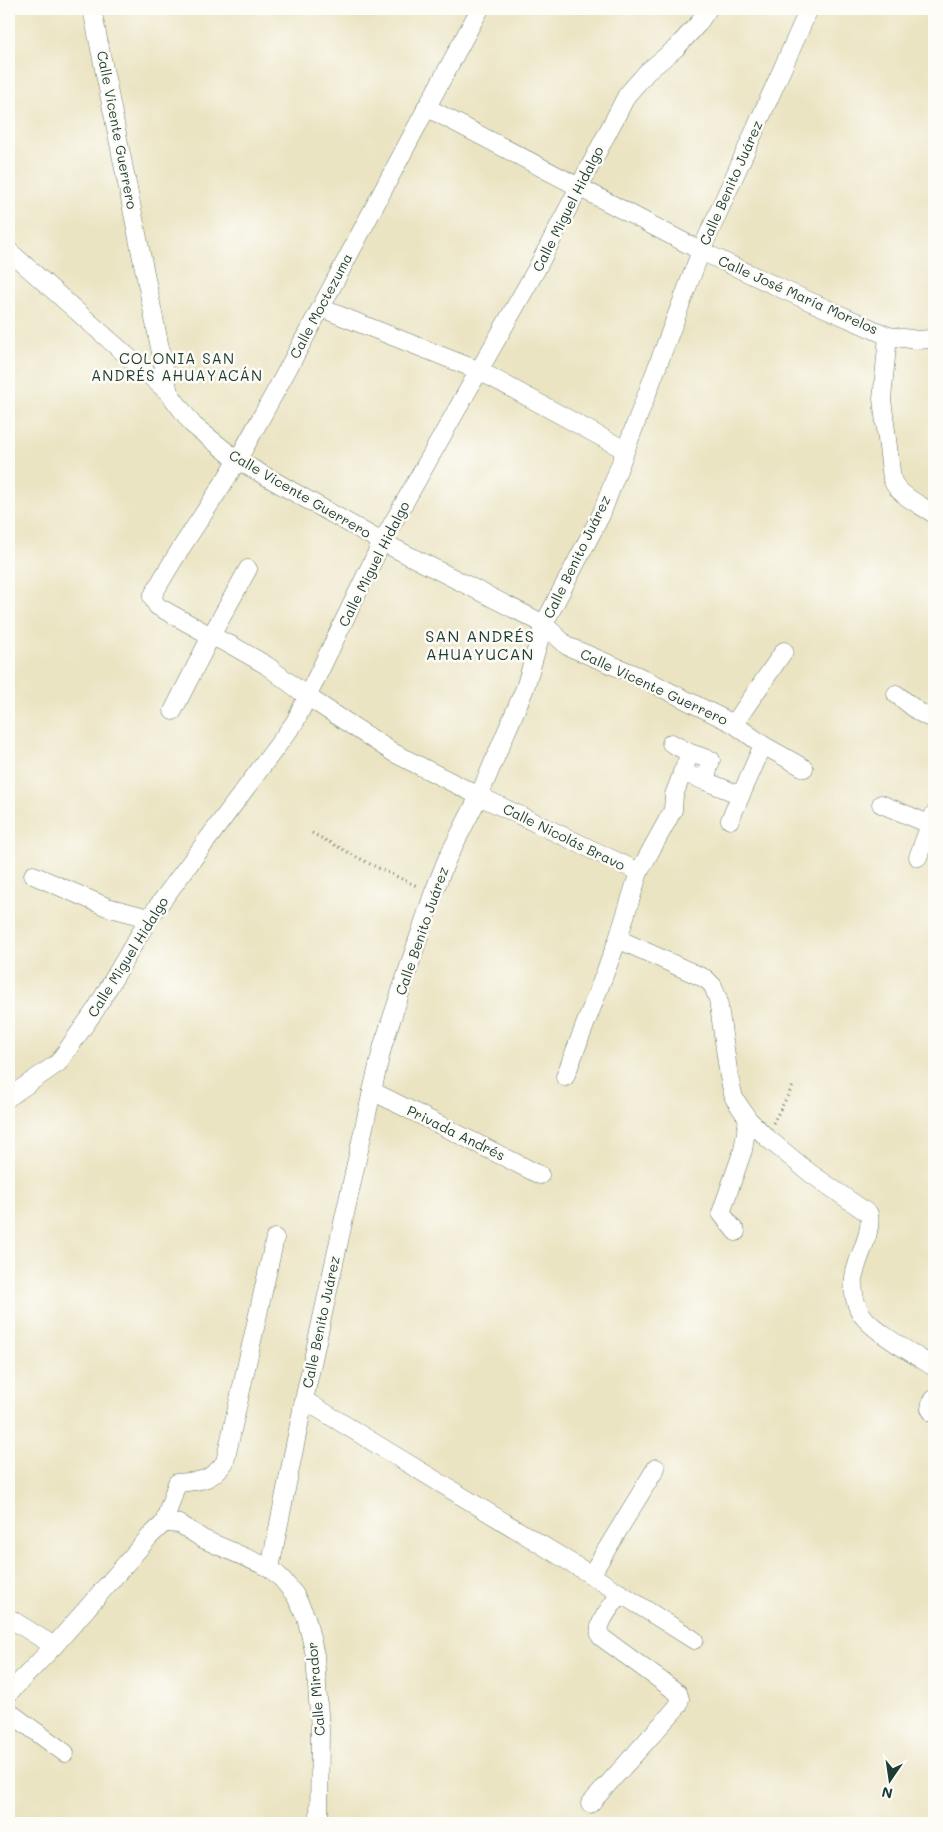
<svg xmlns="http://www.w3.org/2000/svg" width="943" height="1832" font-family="Mali,sans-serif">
<rect width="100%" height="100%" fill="#fdfcf7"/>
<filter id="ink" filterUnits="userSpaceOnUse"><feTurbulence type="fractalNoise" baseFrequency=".02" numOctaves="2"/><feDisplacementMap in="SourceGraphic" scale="10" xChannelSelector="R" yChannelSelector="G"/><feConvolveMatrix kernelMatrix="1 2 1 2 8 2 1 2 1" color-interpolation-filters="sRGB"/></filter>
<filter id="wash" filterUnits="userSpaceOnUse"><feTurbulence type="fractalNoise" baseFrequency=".0096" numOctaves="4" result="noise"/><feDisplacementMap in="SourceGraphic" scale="20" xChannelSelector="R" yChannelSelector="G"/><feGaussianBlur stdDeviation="1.12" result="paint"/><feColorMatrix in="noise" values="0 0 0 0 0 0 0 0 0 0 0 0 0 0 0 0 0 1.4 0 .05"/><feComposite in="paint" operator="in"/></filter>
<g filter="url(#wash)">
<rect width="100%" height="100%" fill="#ebe4c3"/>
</g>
<g filter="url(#ink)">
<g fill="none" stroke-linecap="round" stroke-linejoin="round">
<!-- minor casing -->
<g stroke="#676" stroke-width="19">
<g id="minor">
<polyline points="92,9 169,393 193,425 237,460 382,542 544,624 567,646 638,676 734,724 763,745 804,768"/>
<path d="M480 9C398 158 322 311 238 459 211 506 177 549 152 597L157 606 211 636 233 646 266 665 308 697 394 753 479 796 639 872 618 939 706 979 713 986 718 999 729 1077 734 1098 748 1119 766 1137 810 1173 869 1214C872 1230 862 1249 857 1265 852 1279 852 1296 859 1310 869 1330 914 1354 934 1367"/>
<polyline points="426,107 701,251 782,289 888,336 918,340 930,339 934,336"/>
<polyline points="9,251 169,393"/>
<polyline points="321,308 480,371 625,450"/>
<path d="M888 336 882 399 892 479C897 495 921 505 934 514"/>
<polyline points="896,694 919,712 934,720"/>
<polyline points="173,711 211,636 248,569"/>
<polyline points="734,724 784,651"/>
<polyline points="671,743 690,753"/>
<polyline points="705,781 740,795"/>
<polyline points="881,804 929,824"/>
<polyline points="730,820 763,745"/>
<polyline points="918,857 934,814"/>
<polyline points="639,872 673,810 674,795 690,753 711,760 705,781 682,772"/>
<polyline points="33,875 107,907 149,918"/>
<polyline points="565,1077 618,939"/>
<polyline points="372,1091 540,1175"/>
<polyline points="9,1097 58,1063 96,1009 149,918 295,722 382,542 536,270 627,95 647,72 676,48 698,24 708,9"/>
<polyline points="736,1232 721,1213 743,1150 748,1119"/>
<polyline points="934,1399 931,1403 930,1409 934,1414"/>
<polyline points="304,1400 591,1575 694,1640"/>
<path d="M164 1523 177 1483C200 1481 210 1482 225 1462L275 1238"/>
<polyline points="270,1568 304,1400 372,1091 383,1045 433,894 447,859 479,796 525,688 544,624 601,515 701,251 809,9"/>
<polyline points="591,1575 656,1468"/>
<polyline points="9,1618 54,1646"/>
<polyline points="9,1693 54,1646 150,1536 164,1523 180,1524 203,1539 270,1568 282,1579 295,1595 306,1617 315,1655 320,1730 319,1823"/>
<polyline points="9,1712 65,1753"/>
<path d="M590 1804 678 1706 680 1699 678 1693 601 1637C594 1624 613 1605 620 1594"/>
</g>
</g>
<!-- path -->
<g stroke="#676" stroke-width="3" stroke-dasharray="1 4" stroke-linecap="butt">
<polyline points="312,833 370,864 419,887"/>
<polyline points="773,1123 794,1084"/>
</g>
<!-- minor -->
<use href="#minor" stroke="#fff" stroke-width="18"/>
</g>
</g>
<g text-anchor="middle" stroke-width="5" stroke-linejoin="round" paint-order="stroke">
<!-- street labels -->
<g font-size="14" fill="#1f3d34" stroke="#fdfcf7">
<text transform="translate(117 130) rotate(79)" y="5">Calle Vicente Guerrero</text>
<text transform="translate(731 183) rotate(-66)" y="5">Calle Benito Juárez</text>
<text transform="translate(568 209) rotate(-63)" y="5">Calle Miguel Hidalgo</text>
<text transform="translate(798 295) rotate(24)" y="5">Calle José María Morelos</text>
<text transform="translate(321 306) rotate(-62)" y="5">Calle Moctezuma</text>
<text transform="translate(300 494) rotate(30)" y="5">Calle Vicente Guerrero</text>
<text transform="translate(577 557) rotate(-64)" y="5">Calle Benito Juárez</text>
<text transform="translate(374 564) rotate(-63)" y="5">Calle Miguel Hidalgo</text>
<text transform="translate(654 687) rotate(25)" y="5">Calle Vicente Guerrero</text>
<text transform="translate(564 837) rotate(26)" y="5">Calle Nicolás Bravo</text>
<text transform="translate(422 931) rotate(-71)" y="5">Calle Benito Juárez</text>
<text transform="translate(128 957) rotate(-58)" y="5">Calle Miguel Hidalgo</text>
<text transform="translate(456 1133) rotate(26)" y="5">Privada Andrés</text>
<text transform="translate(321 1322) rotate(-78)" y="5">Calle Benito Juárez</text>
<text transform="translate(316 1689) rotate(-95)" y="5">Calle Mirador</text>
</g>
<!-- neighbourhood labels -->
<g font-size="15" letter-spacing="1" fill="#1f3d34" stroke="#fdfcf7">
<text x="177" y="364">COLONIA SAN<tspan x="177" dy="17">ANDRÉS AHUAYACÁN</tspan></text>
</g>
<!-- quarter labels -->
<g font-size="16" letter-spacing="1" fill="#1f3d34" stroke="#fdfcf7">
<text x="480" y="642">SAN ANDRÉS<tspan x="480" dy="18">AHUAYUCAN</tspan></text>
</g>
</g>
<!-- margin -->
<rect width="943" height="1832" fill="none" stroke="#fdfcf7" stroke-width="30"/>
<!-- north arrow -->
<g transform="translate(890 1780) rotate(193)" stroke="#fdfcf7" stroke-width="4" paint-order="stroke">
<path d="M0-4L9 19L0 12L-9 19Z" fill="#1f3d34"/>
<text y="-8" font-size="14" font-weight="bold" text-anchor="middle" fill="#1f3d34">N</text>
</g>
</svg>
